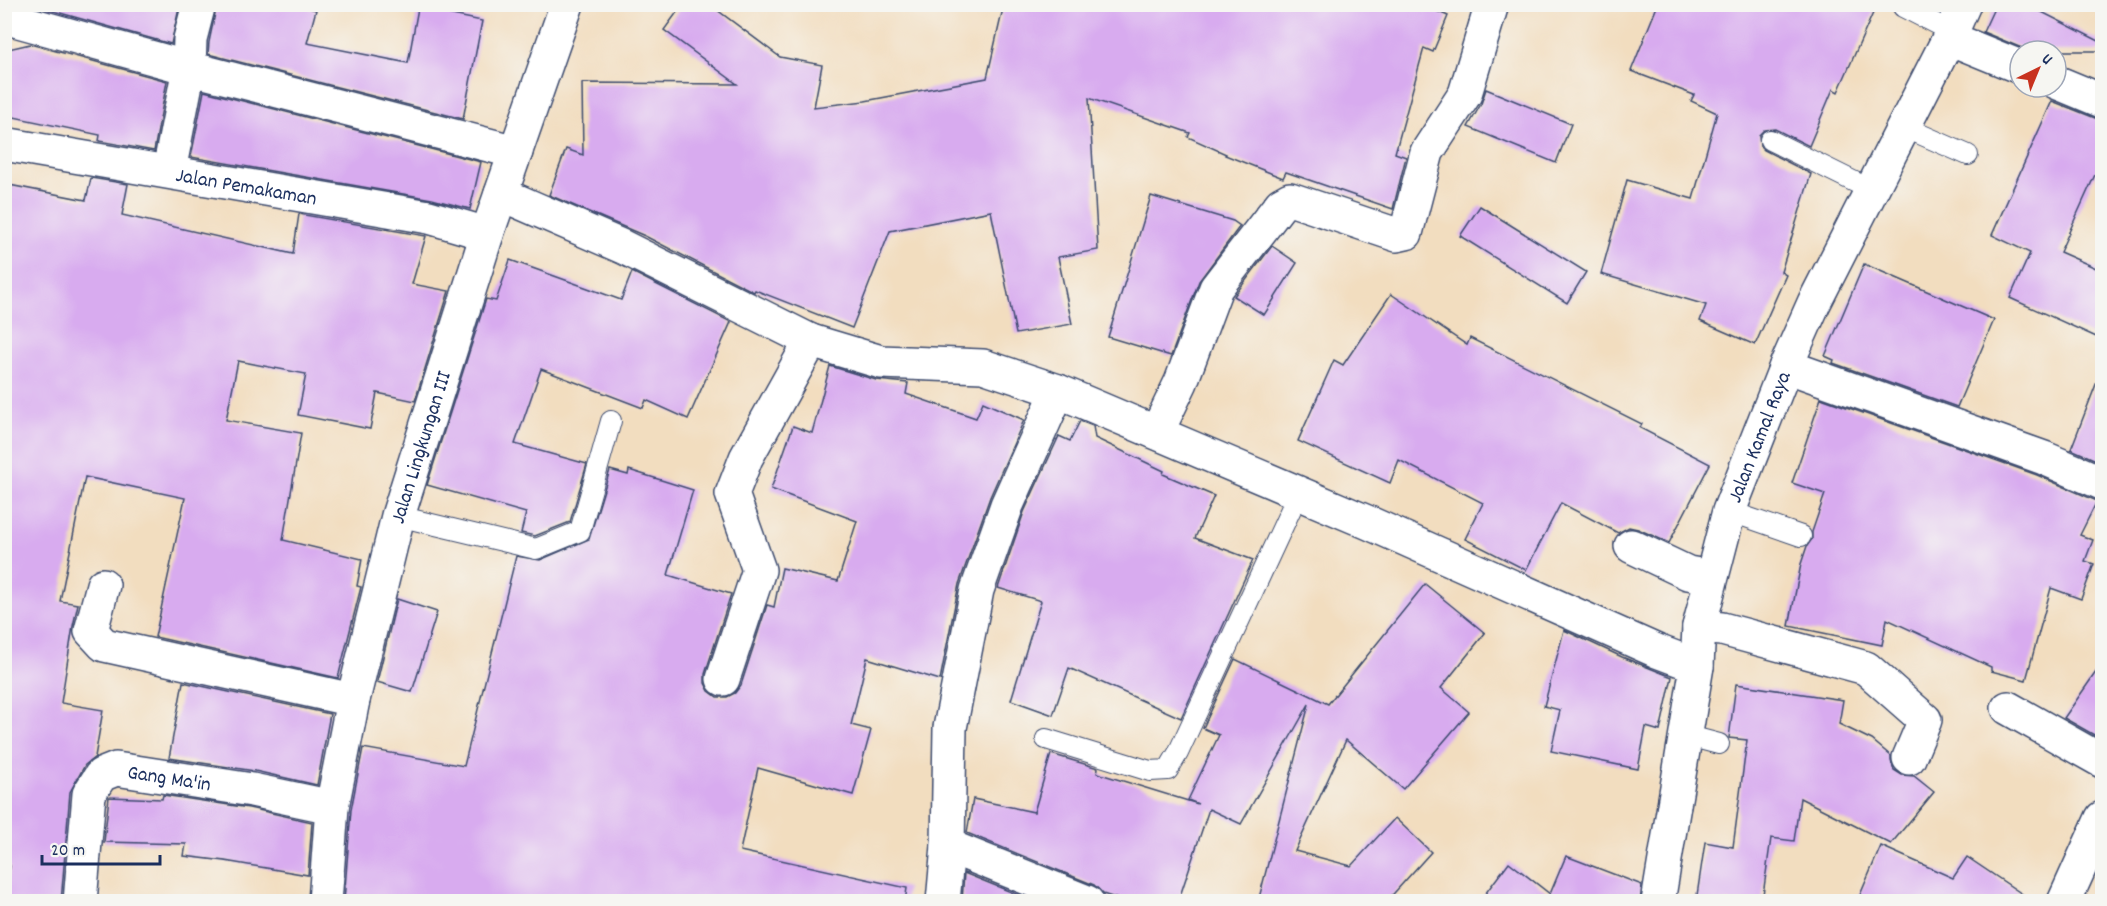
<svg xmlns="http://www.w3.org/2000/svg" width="2107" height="906" font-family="Dekko,sans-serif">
<rect width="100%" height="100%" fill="#f6f6f2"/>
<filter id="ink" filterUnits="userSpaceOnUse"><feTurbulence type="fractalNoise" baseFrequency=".0167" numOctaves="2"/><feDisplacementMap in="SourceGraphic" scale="12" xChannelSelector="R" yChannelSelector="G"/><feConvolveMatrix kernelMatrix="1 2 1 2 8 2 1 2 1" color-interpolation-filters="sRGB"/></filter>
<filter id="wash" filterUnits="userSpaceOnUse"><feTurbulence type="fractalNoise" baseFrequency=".008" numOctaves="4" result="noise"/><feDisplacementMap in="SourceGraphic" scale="24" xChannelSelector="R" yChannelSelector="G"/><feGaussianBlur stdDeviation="1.35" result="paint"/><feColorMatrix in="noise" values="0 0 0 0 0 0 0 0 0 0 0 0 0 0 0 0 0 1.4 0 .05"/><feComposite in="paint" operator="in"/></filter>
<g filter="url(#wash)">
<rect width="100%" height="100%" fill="#f2ddbf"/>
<g id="blocks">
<!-- building -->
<g fill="#d8abef">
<polygon points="47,4 180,4 171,44 46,9"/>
<polygon points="217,4 296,4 316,10 307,43 408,63 418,8 482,21 463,119 208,54 209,42"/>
<polygon points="683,4 709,4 780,57 822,65 814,107 865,101 987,78 1004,4 1420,4 1448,16 1433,52 1424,48 1395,153 1406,157 1393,209 1286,172 1283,178 1225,155 1226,154 1188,137 1190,133 1089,98 1098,250 1058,257 1072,324 1016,334 991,211 890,231 852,328 755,290 754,292 645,236 549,195 566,149 583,155 582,83 737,84 664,30"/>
<polygon points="1658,4 1877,4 1838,92 1833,89 1809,146 1775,129 1764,130 1759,135 1760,146 1764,150 1811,174 1781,272 1786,275 1755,345 1700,321 1706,305 1601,274 1627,180 1693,199 1717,113 1691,101 1694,95 1631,71"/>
<polygon points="1996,4 2026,4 2103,43 2103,51 2029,51 1983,32"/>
<polygon points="30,44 167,81 154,151 99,141 100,135 4,115 4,50"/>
<polygon points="1486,89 1571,124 1556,163 1468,127 1481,104"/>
<polygon points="204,91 481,162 470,209 432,199 191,157"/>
<polygon points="2052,101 2095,118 2103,119 2103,157 2060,252 2103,271 2103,340 2010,298 2030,253 1992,235"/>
<polygon points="91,178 128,184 122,215 293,254 299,214 426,236 412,284 449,291 415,401 377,393 370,429 298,415 306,374 238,361 226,420 301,433 283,540 362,559 357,586 361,587 338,678 155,637 185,498 85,477 60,601 78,604 73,626 61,703 103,710 95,757 85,765 70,792 61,902 4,902 10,866 4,866 4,184 86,200"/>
<polygon points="1151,196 1233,221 1240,226 1199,281 1171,356 1108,337"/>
<polygon points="1480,206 1586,272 1567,303 1460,236"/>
<polygon points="1272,246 1297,263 1264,315 1234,296"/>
<polygon points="510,260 621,300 632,272 731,322 688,419 646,400 643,408 541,369 515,444 587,464 570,522 535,536 521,533 526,513 427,485 486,299 496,301"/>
<polygon points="1864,264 1994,320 1957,407 1833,363 1834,360 1825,356"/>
<polygon points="1391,294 1467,345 1470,338 1642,424 1640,428 1710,464 1669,543 1638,529 1629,527 1618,533 1561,503 1526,570 1465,539 1483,503 1399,460 1390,483 1298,441 1334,360 1343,365"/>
<polygon points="830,366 876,380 908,383 906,394 976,418 983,402 1024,420 990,497 959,584 940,680 867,658 851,725 871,730 853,795 758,768 740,851 907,888 905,902 344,902 351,810 363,748 464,766 516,556 540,560 589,539 610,470 628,475 629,470 693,490 668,575 731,594 705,674 705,683 709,691 717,697 727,697 735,693 741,685 767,605 774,607 782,568 838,581 857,521 771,489 793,426 812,433"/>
<polygon points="2100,374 2103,375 2103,463 2071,449"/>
<polygon points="1821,398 2037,475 2097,501 2080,535 2093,540 2085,561 2094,564 2081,599 2051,588 2026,680 1991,671 1991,667 1887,619 1882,645 1789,626 1801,564 1807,546 1812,539 1812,532 1825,494 1792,483"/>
<polygon points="1080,421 1093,426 1095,438 1164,471 1163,474 1214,496 1195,538 1253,560 1181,718 1069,668 1053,715 1011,700 1041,601 998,588 1024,512 1059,436 1070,441"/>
<polygon points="1425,584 1485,633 1441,688 1469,712 1403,789 1346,740 1295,851 1351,866 1395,818 1431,852 1386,902 1258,902 1309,704 1241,824 1209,809 1178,902 1127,902 1103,894 1094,885 967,833 973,799 1034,812 1051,754 1098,768 1097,773 1198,804 1188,800 1219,735 1203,728 1235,659 1328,704"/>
<polygon points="397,599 437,612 412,692 377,682"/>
<polygon points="1564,630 1622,657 1672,677 1660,731 1646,727 1638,769 1551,751 1560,710 1544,706"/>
<polygon points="2103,662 2103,740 2064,718"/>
<polygon points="183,682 330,714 317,785 255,771 169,758"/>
<polygon points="1736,684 1843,700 1839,724 1872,740 1891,756 1891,761 1894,770 1902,775 1914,776 1934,792 1891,844 1800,798 1794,841 1771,838 1762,902 1696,902 1705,842 1733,847 1747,740 1729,738"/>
<polygon points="163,795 249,808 312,822 308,875 225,861 184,856 186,844 104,842 109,797 162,799"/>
<polygon points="1881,846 1953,878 1967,857 2034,902 1857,902"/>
<polygon points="1566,856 1642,885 1640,902 1479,902 1509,862 1550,894"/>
<polygon points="964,873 1036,902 962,902"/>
</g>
</g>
</g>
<g filter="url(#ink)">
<use href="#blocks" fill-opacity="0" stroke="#3b496d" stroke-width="1.5"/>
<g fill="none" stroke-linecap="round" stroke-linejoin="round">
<!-- lane casing -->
<g stroke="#3b496d" stroke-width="22">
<g id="lane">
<polyline points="1903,7 1952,32"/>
<polyline points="1904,127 1968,155"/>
<polyline points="1770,140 1871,190"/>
<polyline points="1729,511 1801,536"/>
<polyline points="398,516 536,549 580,531 611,421"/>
<polyline points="1685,735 1719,744"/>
<polyline points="1046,739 1150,771 1168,770 1178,753 1298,494"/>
</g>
</g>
<!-- street casing -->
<g stroke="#3b496d" stroke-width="36">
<g id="street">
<polyline points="4,17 189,68 516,152"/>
<polyline points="1949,38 2020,67"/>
<polyline points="2056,82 2102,101"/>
<path id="s1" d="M4 144 429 217 487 234"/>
<polyline points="169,171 189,68 190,39 199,4"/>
<polyline points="501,194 623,247 811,341 881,362 983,366 1058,391 1367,522 1657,651 1697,666"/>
<polyline points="1786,366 2044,458 2102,483"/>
<polyline points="1157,432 1181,382 1216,288 1281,204 1290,199 1397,235 1406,233 1427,152 1465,94 1492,4"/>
<polyline points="1631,546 1688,573 1711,577"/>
<polyline points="103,585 91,631 104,645 353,700"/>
<polyline points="1699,627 1722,629 1866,668 1925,720 1909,758"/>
<polyline points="723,679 759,570 732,494 746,458 811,341"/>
<polyline points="2008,708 2102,761"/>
<polyline points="948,846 1087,902"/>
<path id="s2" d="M80 902 89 794 101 775 116 769 252 790 332 807"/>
<polyline points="943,902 948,846 950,728 977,590 1007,505 1058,391"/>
<polyline points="2064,902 2102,818"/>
</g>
</g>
<!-- secondary casing -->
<g stroke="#3b496d" stroke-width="36">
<g id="secondary">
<path id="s3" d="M325 902 332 807 353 700 398 516 487 234 567 4"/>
<path id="s4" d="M1658 902 1697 666 1699 627 1729 511 1786 366 1814 303 1949 38 1964 4"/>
</g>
</g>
<!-- lane -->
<use href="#lane" stroke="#fff" stroke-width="20"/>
<!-- street -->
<use href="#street" stroke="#fff" stroke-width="33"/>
<!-- secondary -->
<use href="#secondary" stroke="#fff" stroke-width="33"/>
</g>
</g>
<g text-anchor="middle" stroke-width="4.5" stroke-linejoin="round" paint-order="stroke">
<!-- street labels -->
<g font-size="21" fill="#1b2f5e" stroke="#f6f6f2">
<text dy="7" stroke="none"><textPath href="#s1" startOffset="246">Jalan Pemakaman</textPath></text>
<text dy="7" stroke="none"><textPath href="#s4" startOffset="478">Jalan Kamal Raya</textPath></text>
<text dy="7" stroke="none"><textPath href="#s3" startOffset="466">Jalan Lingkungan III</textPath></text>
<text dy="7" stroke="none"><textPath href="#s2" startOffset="201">Gang Ma'in</textPath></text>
</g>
</g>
<!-- margin -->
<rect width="2107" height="906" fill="none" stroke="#f6f6f2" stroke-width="24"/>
<!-- north arrow -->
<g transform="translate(2038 69) rotate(43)"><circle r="28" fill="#f6f6f2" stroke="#9ea6b7" stroke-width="1.5"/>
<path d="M0-4.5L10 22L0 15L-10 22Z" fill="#c8321e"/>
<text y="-9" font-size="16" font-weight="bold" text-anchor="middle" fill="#1b2f5e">U</text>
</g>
<!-- scale -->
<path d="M42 855v9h118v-9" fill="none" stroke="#1b2f5e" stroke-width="3"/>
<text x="51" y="855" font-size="18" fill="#1b2f5e" stroke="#f6f6f2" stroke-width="4.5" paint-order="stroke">20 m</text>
</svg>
